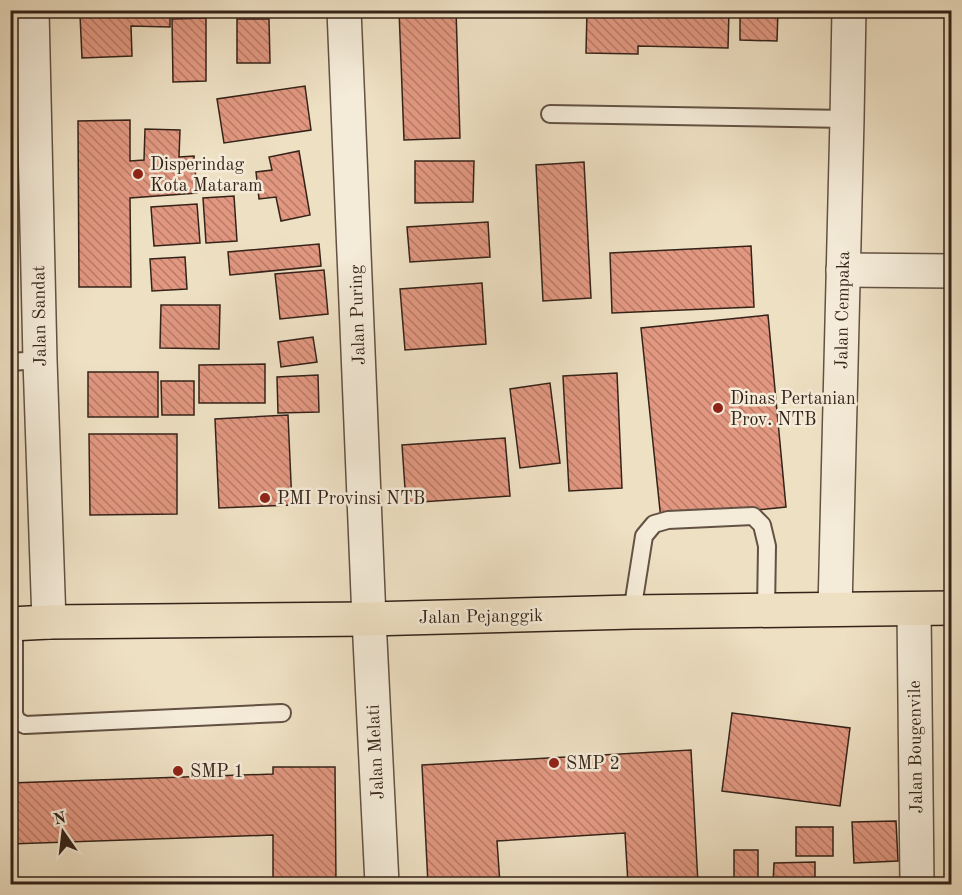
<svg xmlns="http://www.w3.org/2000/svg" width="962" height="895" font-family="'Old Standard TT',serif">
<defs>
<pattern id="building-back-hatch" width="6" height="6" patternUnits="userSpaceOnUse" patternTransform="scale(1.5)"><rect width="6" height="6" fill="#e19780"/><path d="M-1 5l2 2M0 0l6 6M5-1l2 2" fill="none" stroke="#b77b68"/></pattern>
</defs>
<rect width="100%" height="100%" fill="#eee0c3"/>
<filter id="stains"><feTurbulence type="fractalNoise" baseFrequency=".00333" numOctaves="4"/><feColorMatrix values="0 0 0 0 .2 0 0 0 0 .09 0 0 0 0 .02 0 0 0 .5 -.17"/></filter>
<radialGradient id="worn" r=".72"><stop offset=".6" stop-color="#630" stop-opacity="0"/><stop offset="1" stop-color="#630" stop-opacity=".3"/></radialGradient>
<!-- building -->
<g fill="url(#building-back-hatch)" stroke="#352319" stroke-width="1.5">
<polygon points="112,10 170,10 170,27 131,26 132,56 82,58 80,15 112,13"/>
<polygon points="175,10 203,10 202,14 175,13"/>
<polygon points="213,10 251,10 213,15"/>
<polygon points="399,10 456,10 460,138 404,140"/>
<polygon points="587,10 729,10 728,48 638,46 638,54 586,53"/>
<polygon points="740,10 778,10 777,41 740,40"/>
<polygon points="206,18 206,81 173,82 172,19"/>
<polygon points="237,19 269,19 270,63 237,63"/>
<polygon points="305,86 311,130 224,143 217,99"/>
<polygon points="130,120 130,161 144,160 145,129 180,130 179,157 194,156 197,193 130,198 131,287 79,287 78,121"/>
<polygon points="299,151 310,215 281,221 276,197 259,199 256,172 272,170 269,157"/>
<polygon points="415,161 474,161 473,202 415,203"/>
<polygon points="584,162 591,298 543,301 536,165"/>
<polygon points="234,196 237,241 206,243 203,198"/>
<polygon points="197,204 200,243 154,246 151,207"/>
<polygon points="488,222 490,257 410,262 407,227"/>
<polygon points="319,244 321,266 230,275 228,252"/>
<polygon points="751,246 754,307 612,313 610,253"/>
<polygon points="185,257 187,289 152,291 150,259"/>
<polygon points="324,270 328,314 280,319 275,274"/>
<polygon points="482,283 486,344 405,350 400,289"/>
<polygon points="161,305 220,305 219,349 160,348"/>
<polygon points="768,315 786,507 661,520 641,328"/>
<polygon points="313,337 317,362 281,367 278,342"/>
<polygon points="265,364 265,403 199,403 199,365"/>
<rect x="88" y="372" width="70" height="45"/>
<polygon points="617,373 622,488 569,491 563,376"/>
<polygon points="318,375 319,412 278,413 277,377"/>
<polygon points="161,381 194,381 194,415 162,415"/>
<polygon points="550,383 560,463 520,468 510,389"/>
<polygon points="288,415 292,505 219,508 215,419"/>
<polygon points="89,434 177,434 177,514 90,515"/>
<polygon points="505,438 510,496 406,503 402,445"/>
<polygon points="732,713 850,728 840,806 722,791"/>
<polygon points="691,750 698,884 628,884 625,833 497,841 500,884 428,884 422,765"/>
<polygon points="273,767 335,767 336,884 273,884 273,835 10,844 10,783 273,774"/>
<polygon points="896,821 898,861 854,863 852,822"/>
<rect x="796" y="827" width="37" height="29"/>
<rect x="734" y="850" width="24" height="34"/>
<polygon points="815,862 815,884 773,884 774,863"/>
</g>
<g fill="none" stroke-linecap="round" stroke-linejoin="round">
<!-- lane casing -->
<g stroke="#635244" stroke-width="20">
<g id="lane">
<polyline points="550,114 847,119"/>
<polyline points="10,362 40,360"/>
<polyline points="632,612 644,536 654,524 668,520 753,516 762,525 767,546 766,611"/>
<polyline points="14,624 14,714 17,721 25,725 282,713"/>
</g>
</g>
<!-- street casing -->
<g stroke="#635244" stroke-width="36">
<g id="street">
<polyline points="32,10 40,360 49,622"/>
<polyline points="344,10 369,619 382,884"/>
<polyline points="843,270 952,271"/>
<polyline points="835,609 847,119 849,10"/>
<polyline points="914,609 917,884"/>
</g>
</g>
<!-- primary casing -->
<g stroke="#352319" stroke-width="36">
<polyline id="primary" points="10,624 49,622 369,619 632,612 952,608"/>
</g>
<!-- lane -->
<use href="#lane" stroke="#f4ebd8" stroke-width="16"/>
<!-- street -->
<use href="#street" stroke="#f4ebd8" stroke-width="33"/>
<!-- primary -->
<use href="#primary" stroke="#eee0c3" stroke-width="33"/>
</g>
<!-- markers -->
<g fill="#8f2418" stroke="#f4ebd8" stroke-width="2">
<circle cx="138" cy="174" r="6"/>
<circle cx="718" cy="408" r="6"/>
<circle cx="265" cy="498" r="6"/>
<circle cx="554" cy="763" r="6"/>
<circle cx="178" cy="771" r="6"/>
</g>
<g text-anchor="middle" stroke-width="5" stroke-linejoin="round" paint-order="stroke">
<!-- poi labels -->
<g font-size="18" fill="#352319" stroke="#f4ebd8" text-anchor="start">
<text x="150" y="170">Disperindag<tspan x="150" dy="21">Kota Mataram</tspan></text>
<text x="730" y="404">Dinas Pertanian<tspan x="730" dy="21">Prov. NTB</tspan></text>
<text x="277" y="504">PMI Provinsi NTB</text>
<text x="566" y="769">SMP 2</text>
<text x="190" y="777">SMP 1</text>
</g>
<!-- street labels -->
<g font-size="18" fill="#352319" stroke="#f4ebd8">
<text transform="translate(842 310) rotate(-89)" y="6">Jalan Cempaka</text>
<text transform="translate(357 315) rotate(-92)" y="6">Jalan Puring</text>
<text transform="translate(39 316) rotate(-91)" y="6">Jalan Sandat</text>
<text transform="translate(481 616) rotate(-1)" y="6">Jalan Pejanggik</text>
<text transform="translate(915 747) rotate(-91)" y="6">Jalan Bougenvile</text>
<text transform="translate(375 752) rotate(-93)" y="6">Jalan Melati</text>
</g>
</g>
<!-- margin -->
<rect width="962" height="895" fill="none" stroke="#eee0c3" stroke-width="36"/>
<rect x="12" y="12" width="938" height="871" fill="none" stroke="#352319" stroke-width="3"/>
<rect x="18" y="18" width="926" height="859" fill="none" stroke="#352319" stroke-width="1.5"/>
<!-- north arrow -->
<g transform="translate(63 832) rotate(346)" stroke="#f4ebd8" stroke-width="4.5" paint-order="stroke">
<path d="M0-4.5L10 22L0 15L-10 22Z" fill="#352319"/>
<text y="-9" font-size="16" font-weight="bold" text-anchor="middle" fill="#352319">N</text>
</g>
<rect width="100%" height="100%" filter="url(#stains)"/>
<rect width="100%" height="100%" fill="url(#worn)"/>
</svg>
